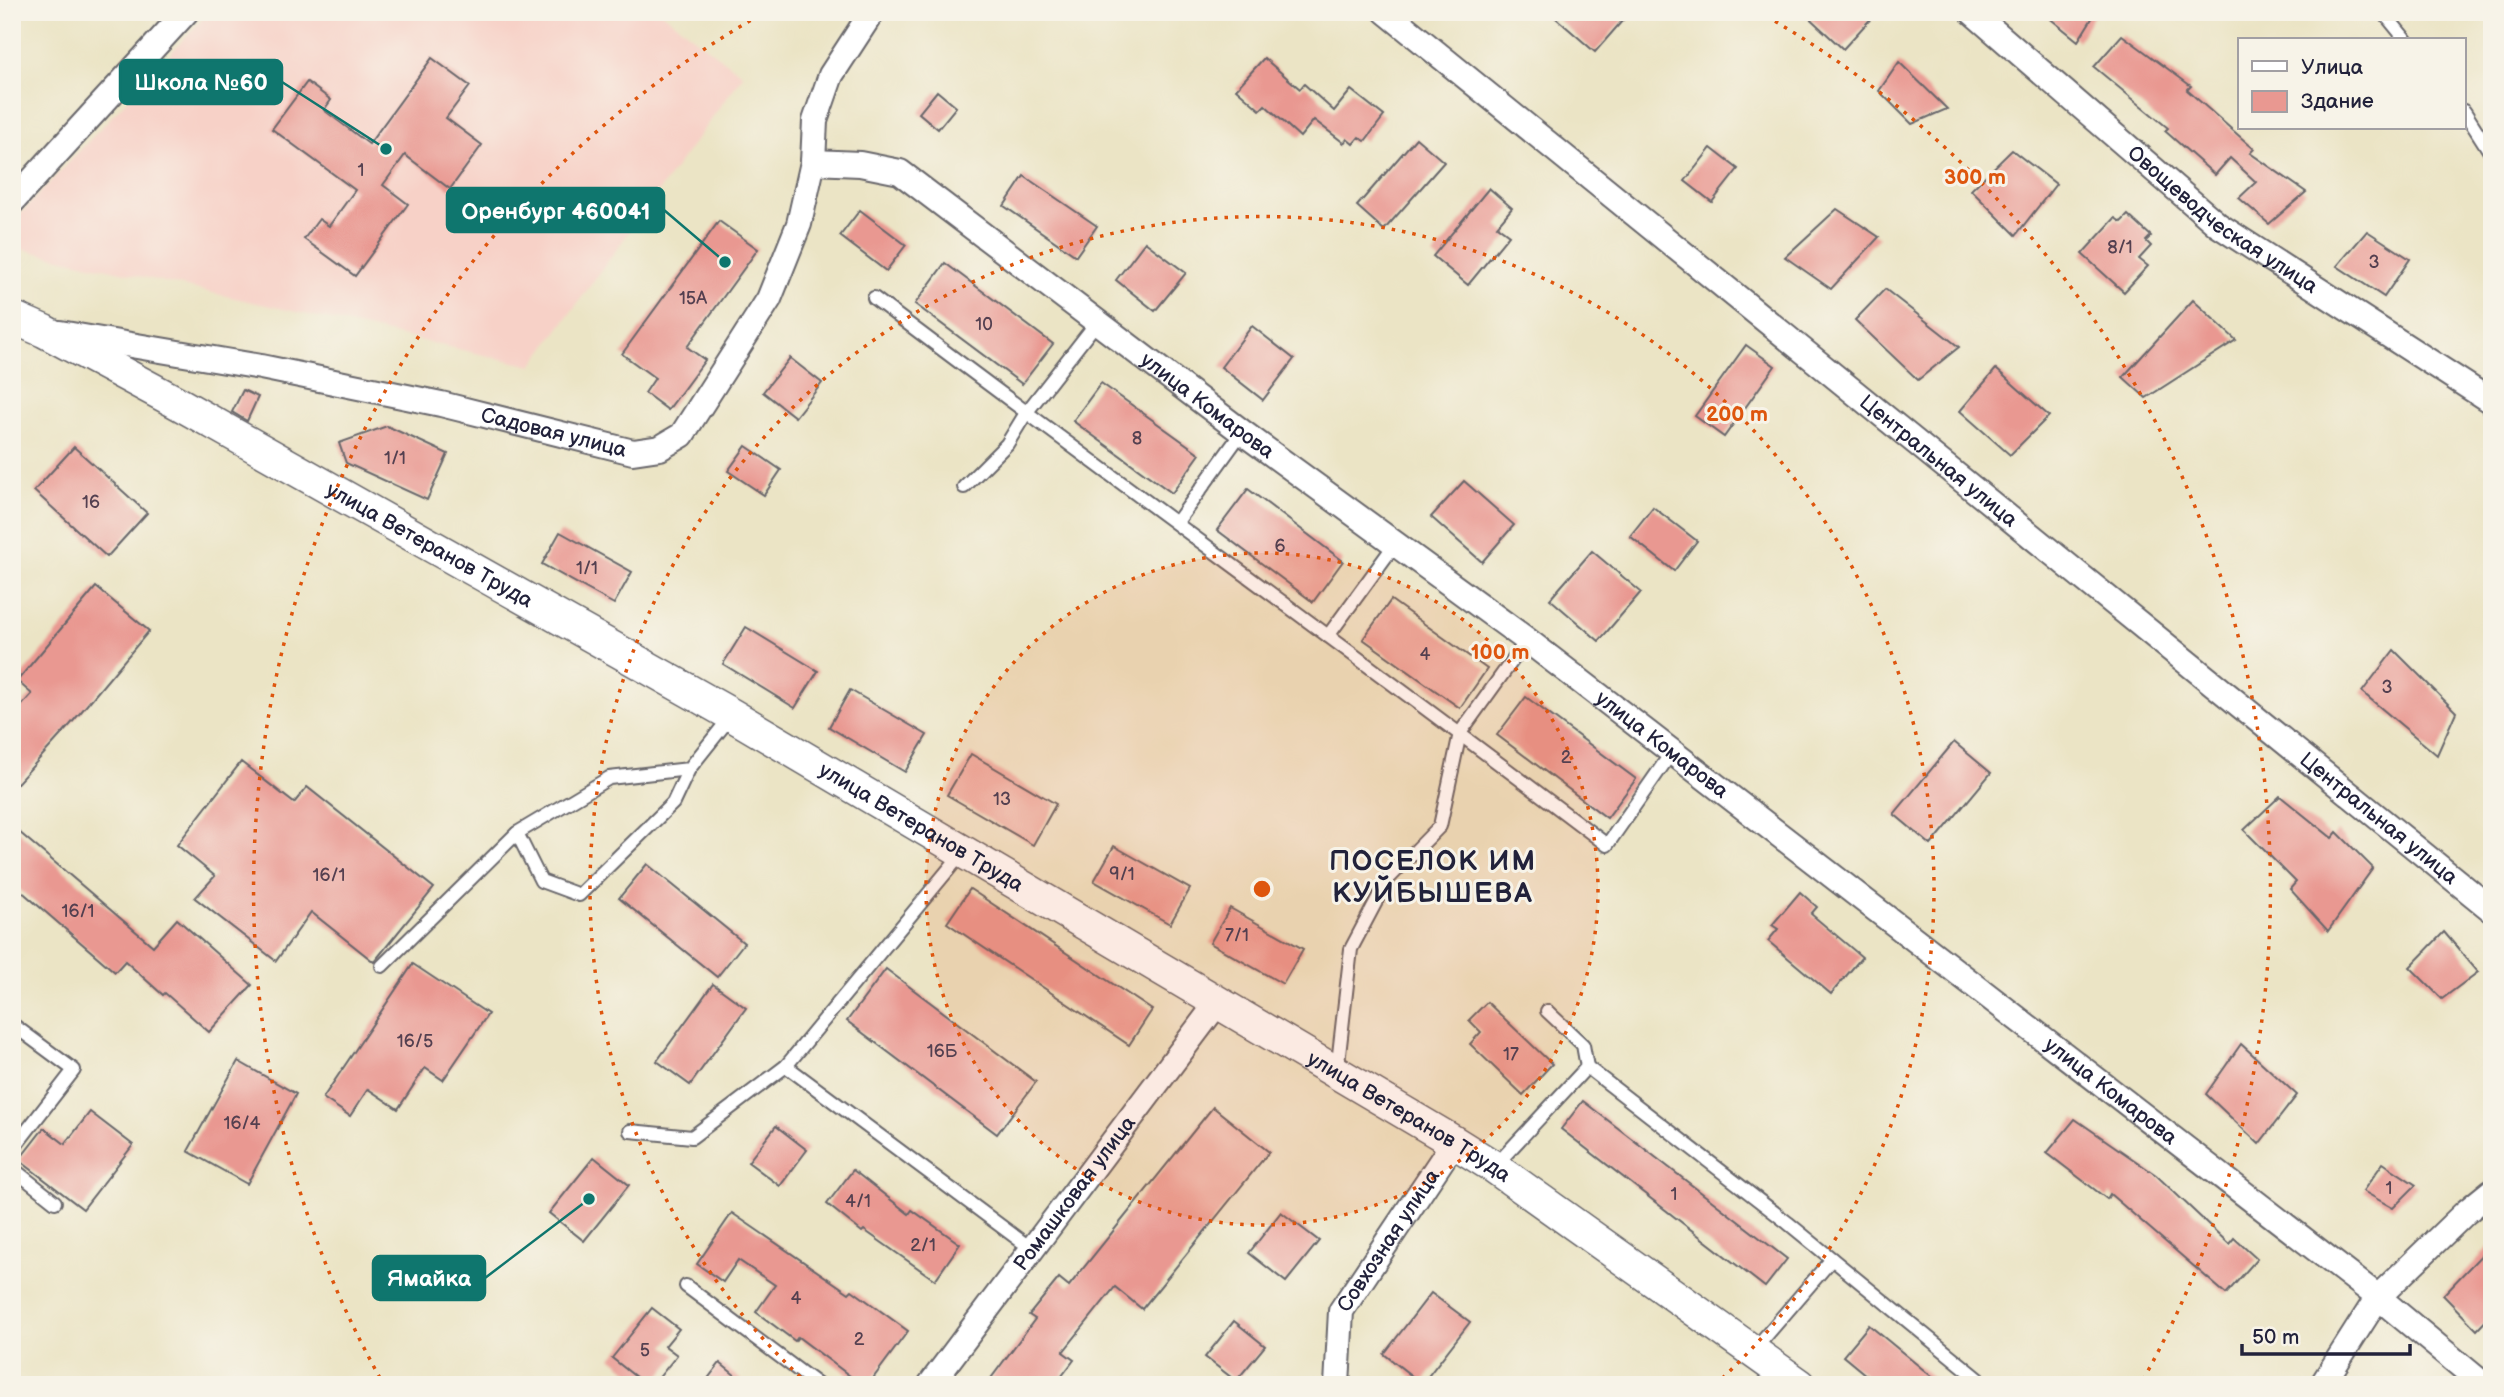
<svg xmlns="http://www.w3.org/2000/svg" width="2504" height="1397" font-family="'Balsamiq Sans',sans-serif">
<rect width="100%" height="100%" fill="#f7f3e8"/>
<filter id="ink" filterUnits="userSpaceOnUse"><feTurbulence type="fractalNoise" baseFrequency=".0143" numOctaves="2"/><feDisplacementMap in="SourceGraphic" scale="14" xChannelSelector="R" yChannelSelector="G"/><feConvolveMatrix kernelMatrix="1 2 1 2 8 2 1 2 1" color-interpolation-filters="sRGB"/></filter>
<filter id="wash" filterUnits="userSpaceOnUse"><feTurbulence type="fractalNoise" baseFrequency=".00686" numOctaves="4" result="noise"/><feDisplacementMap in="SourceGraphic" scale="28" xChannelSelector="R" yChannelSelector="G"/><feGaussianBlur stdDeviation="1.57" result="paint"/><feColorMatrix in="noise" values="0 0 0 0 0 0 0 0 0 0 0 0 0 0 0 0 0 1.4 0 .05"/><feComposite in="paint" operator="in"/></filter>
<g filter="url(#wash)">
<rect width="100%" height="100%" fill="#ebe4c5"/>
<!-- built -->
<polygon fill="#f7d1c7" points="209,12 661,12 743,75 532,366 12,247 12,223"/>
<g id="blocks">
<!-- building -->
<g fill="#e99891">
<polygon points="1549,12 1630,12 1595,52"/>
<polygon points="1803,12 1877,12 1843,49"/>
<polygon points="2042,12 2096,12 2078,41"/>
<polygon points="2122,35 2191,86 2187,90 2254,149 2250,153 2306,192 2269,224 2239,198 2256,182 2230,158 2215,175 2165,131 2168,128 2094,67"/>
<polygon points="432,58 470,86 446,118 482,145 450,189 405,155 383,185 408,204 355,276 304,239 319,219 329,226 355,190 272,129 307,82 331,100 324,110 369,144"/>
<polygon points="1264,58 1300,89 1304,84 1334,111 1351,90 1384,116 1365,141 1359,137 1353,144 1347,139 1344,143 1314,120 1300,137 1265,105 1260,110 1236,89"/>
<polygon points="1899,62 1947,109 1912,124 1879,91"/>
<polygon points="937,91 956,107 938,129 919,113"/>
<polygon points="1416,138 1444,162 1384,230 1357,206"/>
<polygon points="1711,148 1738,169 1712,202 1685,181"/>
<polygon points="2012,150 2056,184 2016,235 1971,190"/>
<polygon points="1024,176 1097,226 1076,256 1004,206"/>
<polygon points="1489,188 1512,208 1497,226 1509,235 1468,285 1433,256"/>
<polygon points="1837,209 1879,237 1831,289 1785,257"/>
<polygon points="860,210 906,245 886,271 840,236"/>
<polygon points="2128,215 2151,236 2146,241 2151,246 2139,259 2148,266 2124,292 2082,254 2115,218 2121,222"/>
<polygon points="719,221 758,249 687,347 705,360 668,410 645,393 655,378 622,354"/>
<polygon points="2367,231 2410,259 2384,297 2337,266"/>
<polygon points="1145,242 1186,273 1155,311 1116,280"/>
<polygon points="945,263 1053,344 1022,384 915,304"/>
<polygon points="1885,289 1959,347 1918,380 1855,320"/>
<polygon points="2193,300 2236,340 2146,398 2123,377"/>
<polygon points="1252,326 1294,359 1263,400 1221,367"/>
<polygon points="1746,345 1775,366 1724,437 1695,416"/>
<polygon points="790,358 822,383 795,417 763,392"/>
<polygon points="1996,369 2049,416 2010,455 1960,411"/>
<polygon points="1101,383 1200,454 1172,493 1073,421"/>
<polygon points="243,390 258,397 247,421 232,412"/>
<polygon points="387,426 448,454 427,500 346,463 339,443"/>
<polygon points="746,446 781,470 764,495 728,471"/>
<polygon points="74,447 147,513 107,557 34,491"/>
<polygon points="1464,481 1514,525 1482,562 1431,517"/>
<polygon points="1248,489 1343,561 1313,602 1217,530"/>
<polygon points="1653,507 1697,541 1674,571 1630,536"/>
<polygon points="560,532 632,572 614,604 542,564"/>
<polygon points="1592,551 1641,592 1599,641 1550,599"/>
<polygon points="96,587 149,631 70,725 12,789 12,716 32,694 17,681"/>
<polygon points="1391,600 1487,669 1460,708 1363,639"/>
<polygon points="746,627 818,671 795,708 723,664"/>
<polygon points="2394,650 2456,712 2437,755 2362,692"/>
<polygon points="850,690 927,735 905,772 829,727"/>
<polygon points="1526,697 1636,779 1607,818 1497,735"/>
<polygon points="1954,742 1991,773 1931,845 1894,814"/>
<polygon points="971,754 1056,804 1033,845 947,795"/>
<polygon points="241,762 294,803 307,787 434,888 374,962 311,912 276,961 195,898 215,876 177,845"/>
<polygon points="2280,796 2332,838 2337,832 2373,868 2328,931 2290,889 2296,882 2244,830"/>
<polygon points="12,826 153,946 177,919 252,985 209,1032 165,993 163,995 125,961 115,972 12,883"/>
<polygon points="1114,846 1190,889 1170,924 1094,881"/>
<polygon points="647,864 744,943 717,977 619,898"/>
<polygon points="970,889 1152,1010 1129,1045 947,923"/>
<polygon points="1800,892 1817,907 1811,914 1862,957 1831,994 1768,941 1778,929 1772,925"/>
<polygon points="1230,908 1303,949 1283,984 1210,943"/>
<polygon points="2444,932 2478,972 2442,999 2410,967"/>
<polygon points="413,964 488,1014 443,1080 425,1068 398,1109 368,1089 350,1116 323,1098"/>
<polygon points="886,969 1036,1082 997,1134 847,1021"/>
<polygon points="713,984 746,1008 690,1085 657,1061"/>
<polygon points="1487,1002 1552,1064 1523,1095 1470,1044 1481,1032 1469,1020"/>
<polygon points="2241,1044 2297,1095 2259,1144 2206,1094"/>
<polygon points="238,1061 296,1094 247,1184 188,1151"/>
<polygon points="1583,1101 1787,1259 1765,1287 1561,1129"/>
<polygon points="1213,1107 1269,1152 1142,1309 1115,1287 1063,1352 1074,1360 1055,1385 986,1385 1035,1319 1029,1315 1059,1278 1069,1286"/>
<polygon points="90,1112 133,1145 83,1209 19,1160 44,1128 65,1144"/>
<polygon points="2075,1119 2156,1175 2229,1244 2234,1238 2257,1259 2226,1294 2110,1194 2107,1199 2047,1153"/>
<polygon points="776,1126 807,1150 780,1186 748,1162"/>
<polygon points="594,1157 629,1185 584,1241 549,1213"/>
<polygon points="2383,1163 2416,1185 2393,1208 2363,1191"/>
<polygon points="853,1170 909,1214 912,1210 960,1244 935,1280 864,1230 862,1232 827,1204"/>
<polygon points="1281,1212 1319,1241 1286,1282 1249,1253"/>
<polygon points="732,1213 849,1293 852,1290 908,1331 868,1385 862,1385 798,1337 795,1341 756,1312 775,1285 738,1260 723,1282 697,1264"/>
<polygon points="2492,1244 2492,1314 2477,1330 2443,1295"/>
<polygon points="1431,1293 1470,1322 1422,1384 1384,1354"/>
<polygon points="652,1308 679,1329 665,1346 677,1355 653,1385 646,1385 612,1358"/>
<polygon points="1234,1321 1265,1346 1236,1381 1205,1357"/>
<polygon points="1869,1325 1942,1385 1878,1385 1843,1356"/>
<polygon points="720,1363 747,1385 703,1385"/>
</g>
</g>
</g>
<g filter="url(#ink)">
<use href="#blocks" fill-opacity="0" stroke="#68666b" stroke-width="2"/>
<g fill="none" stroke-linecap="round" stroke-linejoin="round">
<!-- service casing -->
<g stroke="#68666b" stroke-width="16">
<g id="service">
<polyline points="2383,12 2406,40"/>
<polyline points="2464,111 2492,155"/>
<path d="M874 298C1117 482 1364 660 1607 845L1672 752"/>
<polyline points="964,487 1007,444 1026,413 1097,322"/>
<polyline points="1177,522 1242,432"/>
<polyline points="1328,636 1395,544"/>
<polyline points="517,833 541,881 579,895 673,803 689,769"/>
<polyline points="382,966 517,833 609,778 689,769 732,715"/>
<polyline points="1547,1011 1583,1045 1587,1067"/>
<polyline points="12,1024 74,1070 12,1150"/>
<polyline points="786,1066 1033,1250"/>
<polyline points="1337,1072 1351,949 1388,879 1440,826 1460,733 1527,640"/>
<polyline points="630,1131 692,1137 786,1066 963,852"/>
<polyline points="1494,1167 1587,1067 1788,1223 1986,1385"/>
<polyline points="12,1168 55,1202"/>
<polyline points="686,1286 818,1385"/>
<polyline points="1753,1351 1832,1259"/>
</g>
</g>
<!-- minor casing -->
<g stroke="#68666b" stroke-width="28">
<g id="minor">
<path id="s1" d="M1386 12 2492 910"/>
<path id="s2" d="M1972 12 2218 225 2492 402"/>
<path id="s3" d="M813 162 860 164 900 172 1242 432 1527 640 2378 1297 2484 1385"/>
<polyline points="12,202 186,12"/>
<path id="s4" d="M60 333 261 367 441 404 633 452 660 448 682 435 769 299 799 224 813 162 815 121 831 75 872 12"/>
<path id="s5" d="M930 1385 1218 1002"/>
<path id="s6" d="M1337 1385 1341 1311 1454 1142"/>
<polyline points="2322,1385 2378,1297 2466,1212 2492,1191"/>
</g>
</g>
<!-- tertiary casing -->
<g stroke="#68666b" stroke-width="35">
<g id="tertiary">
<path id="s7" d="M12 317 44 331 176 402 732 715 1454 1142 1494 1167 1800 1385"/>
</g>
</g>
<!-- service -->
<use href="#service" stroke="#fff" stroke-width="12"/>
<!-- minor -->
<use href="#minor" stroke="#fff" stroke-width="24"/>
<!-- tertiary -->
<use href="#tertiary" stroke="#fff" stroke-width="32"/>
</g>
</g>
<!-- distance rings -->
<circle cx="1262" cy="889" r="336" fill="#de560e" fill-opacity=".12"/>
<g fill="none" stroke="#de560e" stroke-width="3.5" stroke-dasharray="3.5 7">
<circle cx="1262" cy="889" r="336"/>
<path d="M808 1384A672 672 0 1 1 1716 1384"/>
<path d="M380 1378A1008 1008 0 0 1 758 16M1766 16A1008 1008 0 0 1 2144 1378"/>
</g>
<g text-anchor="middle" stroke-width="6" stroke-linejoin="round" paint-order="stroke">
<!-- number labels -->
<g font-size="18" fill="#544050">
<text x="361" y="176">1</text>
<text x="2120" y="253">8/1</text>
<text x="2374" y="268">3</text>
<text x="693" y="304">15А</text>
<text x="984" y="330">10</text>
<text x="1137" y="444">8</text>
<text x="395" y="464">1/1</text>
<text x="91" y="508">16</text>
<text x="1280" y="552">6</text>
<text x="587" y="574">1/1</text>
<text x="1425" y="660">4</text>
<text x="2387" y="693">3</text>
<text x="1566" y="763">2</text>
<text x="1002" y="805">13</text>
<text x="1122" y="880">9/1</text>
<text x="329" y="881">16/1</text>
<text x="78" y="917">16/1</text>
<text x="1237" y="941">7/1</text>
<text x="415" y="1047">16/5</text>
<text x="942" y="1057">16Б</text>
<text x="1511" y="1060">17</text>
<text x="242" y="1129">16/4</text>
<text x="2389" y="1194">1</text>
<text x="1674" y="1200">1</text>
<text x="858" y="1207">4/1</text>
<text x="923" y="1251">2/1</text>
<text x="796" y="1304">4</text>
<text x="859" y="1345">2</text>
<text x="645" y="1356">5</text>
</g>
<!-- street labels -->
<g font-size="21" fill="#22223b" stroke="#f7f3e8">
<text dy="7" stroke="none"><textPath href="#s2" startOffset="326">Овощеводческая улица</textPath></text>
<text dy="7" stroke="none"><textPath href="#s3" startOffset="474">улица Комарова</textPath></text>
<text dy="7" stroke="none"><textPath href="#s4" startOffset="504">Садовая улица</textPath></text>
<text dy="7" stroke="none"><textPath href="#s1" startOffset="712">Центральная улица</textPath></text>
<text dy="7" stroke="none"><textPath href="#s7" startOffset="476">улица Ветеранов Труда</textPath></text>
<text dy="7" stroke="none"><textPath href="#s3" startOffset="1041">улица Комарова</textPath></text>
<text dy="7" stroke="none"><textPath href="#s1" startOffset="1279">Центральная улица</textPath></text>
<text dy="7" stroke="none"><textPath href="#s7" startOffset="1043">улица Ветеранов Труда</textPath></text>
<text dy="7" stroke="none"><textPath href="#s3" startOffset="1608">улица Комарова</textPath></text>
<text dy="7" stroke="none"><textPath href="#s7" startOffset="1610">улица Ветеранов Труда</textPath></text>
<text dy="7" stroke="none"><textPath href="#s5" startOffset="240">Ромашковая улица</textPath></text>
<text dy="7" stroke="none"><textPath href="#s6" startOffset="159">Совхозная улица</textPath></text>
</g>
<!-- district labels -->
<g font-size="28" font-weight="bold" letter-spacing="2" fill="#22223b" stroke="#f7f3e8">
<text x="1433" y="870">ПОСЕЛОК ИМ<tspan x="1433" dy="32">КУЙБЫШЕВА</tspan></text>
</g>
</g>
<circle cx="1262" cy="889" r="10" fill="#de560e" stroke="#f7f3e8" stroke-width="3.5"/>
<g font-size="21" text-anchor="middle" font-weight="bold" fill="#de560e" stroke="#f7f3e8" stroke-width="6" stroke-linejoin="round" paint-order="stroke">
<text x="1975" y="184">300 m</text>
<text x="1737" y="421">200 m</text>
<text x="1500" y="659">100 m</text>
</g>
<!-- callouts -->
<path fill="none" stroke="#0f766e" stroke-width="2.5" d="M386 149L282 82M725 262L664 210M589 1199L485 1278"/>
<g fill="#0f766e" stroke="#f7f3e8" stroke-width="2.5">
<circle cx="386" cy="149" r="7"/>
<circle cx="725" cy="262" r="7"/>
<circle cx="589" cy="1199" r="7"/>
</g>
<g fill="#0f766e" stroke="#0f766e" stroke-width="2.5">
<rect x="120" y="60" width="162" height="44" rx="7"/>
<rect x="447" y="188" width="217" height="44" rx="7"/>
<rect x="373" y="1256" width="112" height="44" rx="7"/>
</g>
<g font-size="23" text-anchor="middle" font-weight="bold" fill="#fff">
<text x="201" y="90">Школа №60</text>
<text x="556" y="219">Оренбург 460041</text>
<text x="429" y="1286">Ямайка</text>
</g>
<!-- margin -->
<rect width="2504" height="1397" fill="none" stroke="#f7f3e8" stroke-width="42"/>
<!-- legend -->
<rect x="2238" y="38" width="228" height="91" fill="#f7f3e8" stroke="#a29fa3" stroke-width="2"/>
<rect x="2252" y="61" width="35" height="10" fill="#ffffff" stroke="#a29fa3" stroke-width="2"/>
<text x="2301" y="74" font-size="21" fill="#22223b">Улица</text>
<rect x="2252" y="91" width="35" height="21" fill="#e99891" stroke="#a29fa3" stroke-width="2"/>
<text x="2301" y="108" font-size="21" fill="#22223b">Здание</text>
<!-- scale -->
<path d="M2242 1344v10h168v-10" fill="none" stroke="#22223b" stroke-width="3.5"/>
<text x="2252" y="1344" font-size="21" fill="#22223b" stroke="#f7f3e8" stroke-width="5" paint-order="stroke">50 m</text>
</svg>
